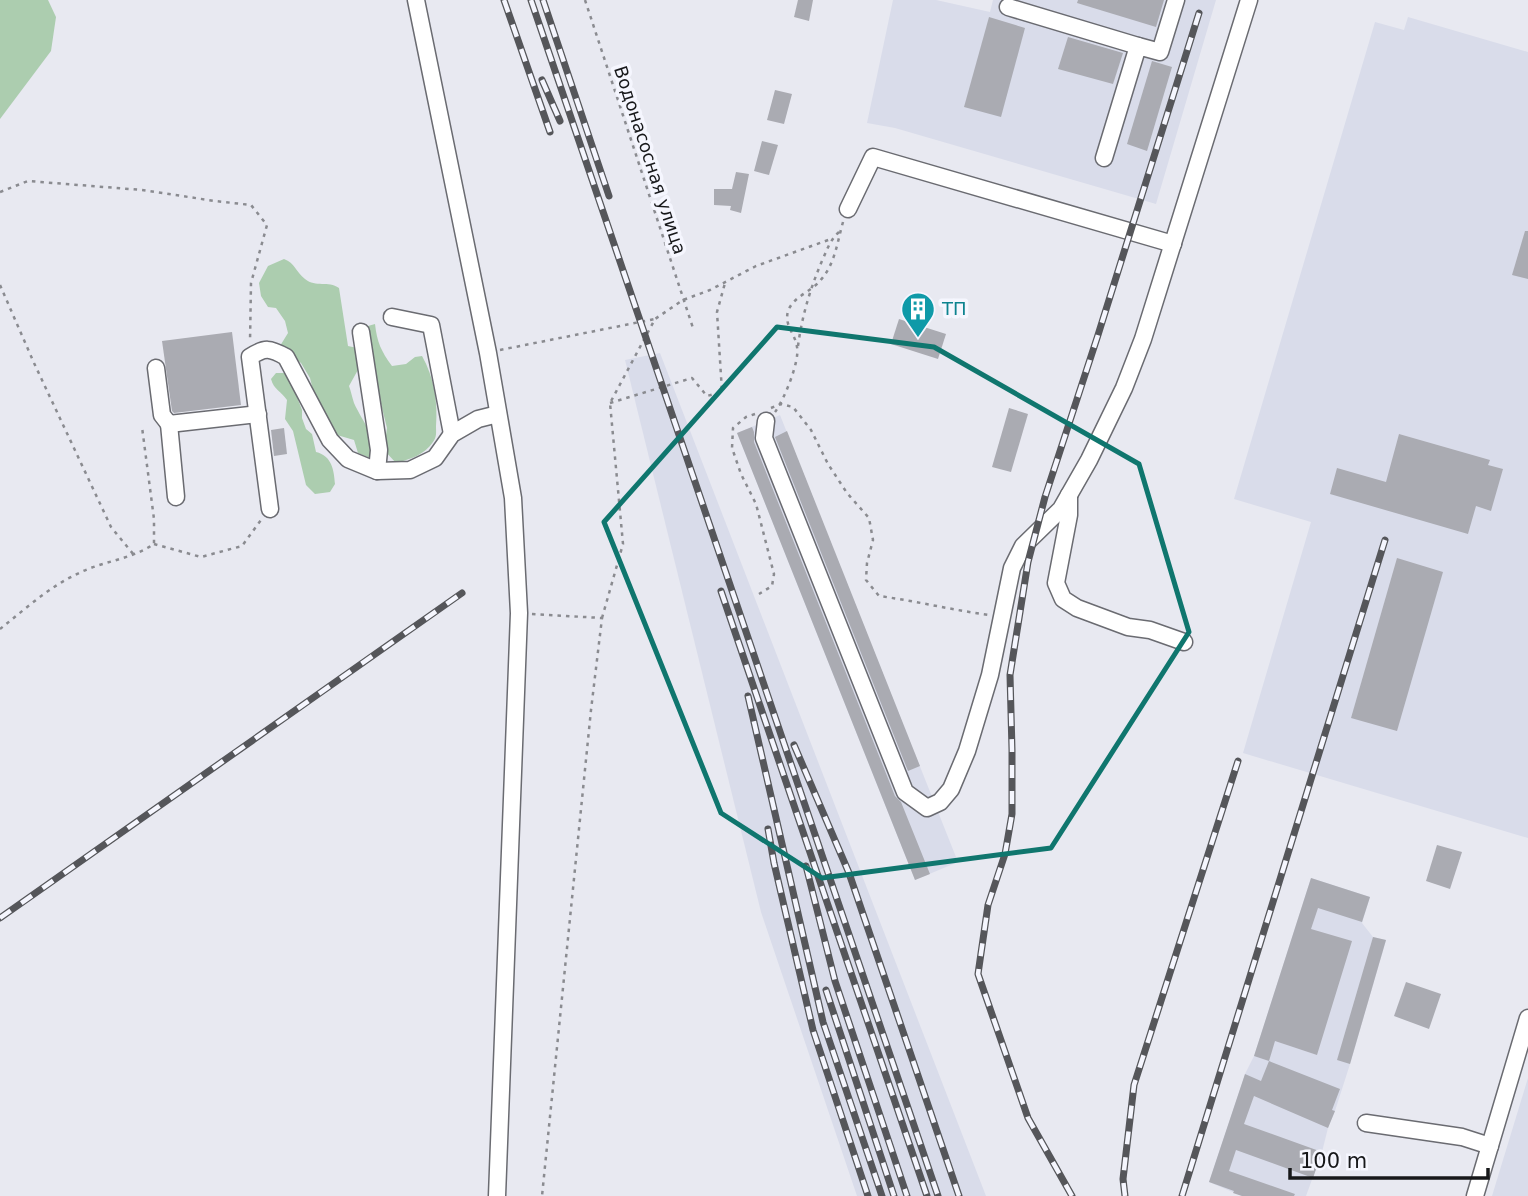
<svg xmlns="http://www.w3.org/2000/svg" width="1528" height="1196" font-family="'DejaVu Sans',sans-serif">
<rect width="100%" height="100%" fill="#e8e9f1"/>
<!-- built -->
<g fill="#d9dcea">
<polygon points="893,0 936,0 990,12 993,0 1216,0 1156,204 895,128 867,123"/>
<polygon points="1408,17 1528,52 1528,838 1243,753 1311,522 1234,499 1375,22 1404,30"/>
<polygon points="660,353 986,1196 857,1196 761,912 625,360"/>
<polygon points="780,415 958,862 915,880 737,433"/>
<polygon points="1311,878 1370,897 1362,923 1373,937 1386,940 1350,1064 1335,1111 1328,1128 1322,1152 1306,1196 1242,1196 1209,1182 1245,1074 1254,1056"/>
<polygon points="1528,1078 1528,1196 1492,1196"/>
</g>
<!-- green -->
<g fill="#accdaf">
<polygon points="0,0 48,0 56,17 51,51 0,119"/>
<path d="M284 259C295 263 296 272 305 279 316 288 328 280 339 288L348 346 357 348 359 368 349 386C351 391 352 397 354 403 363 423 376 434 370 458L358 453 354 440 337 435 317 406 310 378 301 363 280 346 288 333 285 321 276 308 268 307 261 296 259 283 268 266Z"/>
<path d="M375 324C377 342 381 351 392 366L406 364 415 357 422 356C434 377 438 402 436 426 436 432 437 437 433 442 424 455 411 459 396 463L384 450 387 428 373 372 367 335 368 326Z"/>
<path d="M276 373H285L292 384 302 410V418L306 429 312 434 316 452C332 456 334 470 335 484L330 492 315 494 306 485 293 431 285 419 287 400C281 391 274 390 271 379Z"/>
</g>
<!-- building -->
<g fill="#aaabb2">
<polygon points="798,0 813,0 809,21 794,17"/>
<polygon points="1078,0 1164,0 1156,27 1077,3"/>
<polygon points="989,17 1025,28 1001,117 964,107"/>
<polygon points="1068,37 1123,53 1113,84 1058,69"/>
<polygon points="1152,61 1172,67 1147,151 1127,144"/>
<polygon points="775,90 792,94 784,124 767,120"/>
<polygon points="762,141 778,145 769,175 754,171"/>
<polygon points="736,172 749,174 741,213 730,210 731,206 714,205 714,189 732,189"/>
<polygon points="1525,231 1528,231 1528,279 1512,275"/>
<polygon points="899,319 946,334 938,359 891,344"/>
<polygon points="232,332 241,405 174,413 172,411 162,341"/>
<polygon points="1009,408 1028,414 1011,472 992,467"/>
<polygon points="752,427 754,432 754,442 895,796 901,802 930,874 915,880 737,433"/>
<polygon points="284,428 287,454 274,456 271,430"/>
<polygon points="787,431 920,766 908,771 775,437"/>
<polygon points="1399,434 1490,460 1488,465 1503,469 1491,511 1476,506 1468,534 1330,494 1337,468 1386,482"/>
<polygon points="1397,558 1443,572 1397,731 1351,718"/>
<polygon points="1437,845 1462,852 1450,889 1426,881"/>
<polygon points="1311,878 1370,897 1362,922 1318,908 1311,929 1352,941 1317,1055 1275,1041 1269,1061 1254,1056"/>
<polygon points="1373,937 1386,940 1350,1064 1337,1060"/>
<polygon points="1406,982 1441,994 1429,1029 1394,1016"/>
<polygon points="1269,1061 1340,1089 1332,1110 1335,1111 1328,1128 1254,1096 1244,1124 1322,1152 1313,1178 1236,1150 1229,1171 1295,1194 1294,1196 1242,1196 1233,1193 1234,1191 1209,1182 1245,1074 1261,1081"/>
</g>
<g fill="none" stroke-linecap="round" stroke-linejoin="round">
<!-- minor casing -->
<g stroke="#6a6b71" stroke-width="19">
<g id="minor">
<polyline points="416,0 488,353 513,498 519,613 497,1196"/>
<polyline points="1008,7 1138,46"/>
<polyline points="1104,158 1138,46 1160,52 1176,0"/>
<polyline points="848,209 873,157 1173,244"/>
<polyline points="392,317 431,325 452,434"/>
<polyline points="361,332 379,450 377,471"/>
<polyline points="156,368 162,415 169,424 258,414"/>
<polyline points="766,421 764,438 905,792 927,808 940,802 951,789 967,751 990,675 1012,568 1023,546 1061,509 1089,460 1124,388 1143,339 1249,0"/>
<polyline points="169,424 176,497"/>
<polyline points="1069,495 1069,515 1056,583 1063,599 1077,608 1128,627 1150,630 1184,642"/>
<path d="M270 509 250 357C265 347 270 348 286 357L330 440 348 459 377 471 410 470 435 458 452 434 478 419 498 414"/>
<polyline points="1366,1123 1462,1137 1490,1146"/>
<polyline points="1475,1196 1528,1018"/>
</g>
</g>
<!-- path -->
<g stroke="#8a8b90" stroke-width="2.5" stroke-dasharray="3.5 5" stroke-linecap="butt">
<polyline points="585,0 693,328"/>
<polyline points="0,192 28,181 142,190 215,201 251,205 267,225 251,283 250,342"/>
<polyline points="0,285 34,363 111,527 134,555"/>
<path d="M798 346C802 316 810 289 822 261 827 250 830 240 839 232"/>
<polyline points="500,350 655,319"/>
<polyline points="610,403 692,378 707,396 722,392 717,312 725,283"/>
<path d="M771 408 781 404 793 407 811 430 828 464 847 493 869 518 873 540 867 563 866 580 879 596C916 601 952 610 989 615"/>
<path d="M775 412C784 400 800 361 797 347 795 333 784 326 788 311 793 297 810 292 819 282 835 265 837 243 843 222"/>
<polyline points="755,414 746,417 733,428 732,448 741,474 756,504 774,574 772,586 759,594"/>
<polyline points="154,544 201,557 242,546 261,520"/>
<polyline points="532,614 602,618 591,710 542,1196"/>
<polyline points="602,618 623,544 610,403 655,319 683,300 710,290 756,266 831,239"/>
<path d="M0 629C24 610 49 587 77 574 102 561 130 560 154 544V519L142 427"/>
</g>
<!-- minor -->
<use href="#minor" stroke="#fff" stroke-width="16"/>
<!-- rail casing -->
<g stroke="#55565a" stroke-width="7">
<g id="rail">
<polyline points="504,0 550,132"/>
<polyline points="531,0 938,1196"/>
<polyline points="543,0 609,196"/>
<polyline points="542,80 560,121"/>
<polyline points="721,591 927,1196"/>
<polyline points="748,696 823,1022 882,1196"/>
<polyline points="794,745 849,873 959,1196"/>
<polyline points="768,829 774,863 813,1030 868,1196"/>
<polyline points="806,866 835,981 907,1196"/>
<polyline points="0,918 462,593"/>
<polyline points="826,990 894,1196"/>
<polyline points="1072,1196 1028,1118 978,974 988,905 1005,854 1012,814 1012,750 1010,675 1028,562 1045,497 1098,335 1199,13"/>
<polyline points="1125,1196 1123,1179 1134,1085 1238,761"/>
<polyline points="1182,1196 1385,540"/>
</g>
</g>
<!-- rail -->
<use href="#rail" stroke="#f5f6fe" stroke-width="4.5" stroke-dasharray="13" stroke-linecap="butt"/>
</g>
<!-- marked area -->
<path fill="none" stroke="#0f766e" stroke-width="5" stroke-linejoin="round" d="M777 327 934 347 1139 464 1189 632 1051 848 822 878 721 813 604 522Z"/>
<!-- icons -->
<defs>
<g id="building-pin" transform="scale(1.75)"><path d="M0 17L-7.5 6A9.5 9.5 0 1 1 7.5 6Z" fill="#0f9aa8" stroke="#f5f6fe"/><path d="M-4-6H4V6H1V3H-1V6H-4ZM-2.5-4.3h1.7v1.8h-1.7ZM.8-4.3h1.7v1.8H.8ZM-2.5-1h1.7V.8h-1.7ZM.8-1h1.7V.8H.8Z" fill="#fff"/></g>
</defs>
<g fill-rule="evenodd">
<use href="#building-pin" x="918" y="309"/>
</g>
<g text-anchor="middle" stroke-width="7" stroke-linejoin="round" paint-order="stroke">
<!-- street labels -->
<g font-size="18" fill="#17181a" stroke="#f5f6fe">
<text transform="translate(650 160) rotate(72)" y="6">Водонасосная улица</text>
</g>
<!-- culture labels -->
<g font-size="18" fill="#0d838f" stroke="#f5f6fe" text-anchor="start">
<text x="942" y="315">ТП</text>
</g>
</g>
<!-- scale -->
<path d="M1290 1168v10h198v-10" fill="none" stroke="#17181a" stroke-width="3.5"/>
<text x="1300" y="1168" font-size="21" fill="#17181a" stroke="#f5f6fe" stroke-width="5" paint-order="stroke">100 m</text>
</svg>
